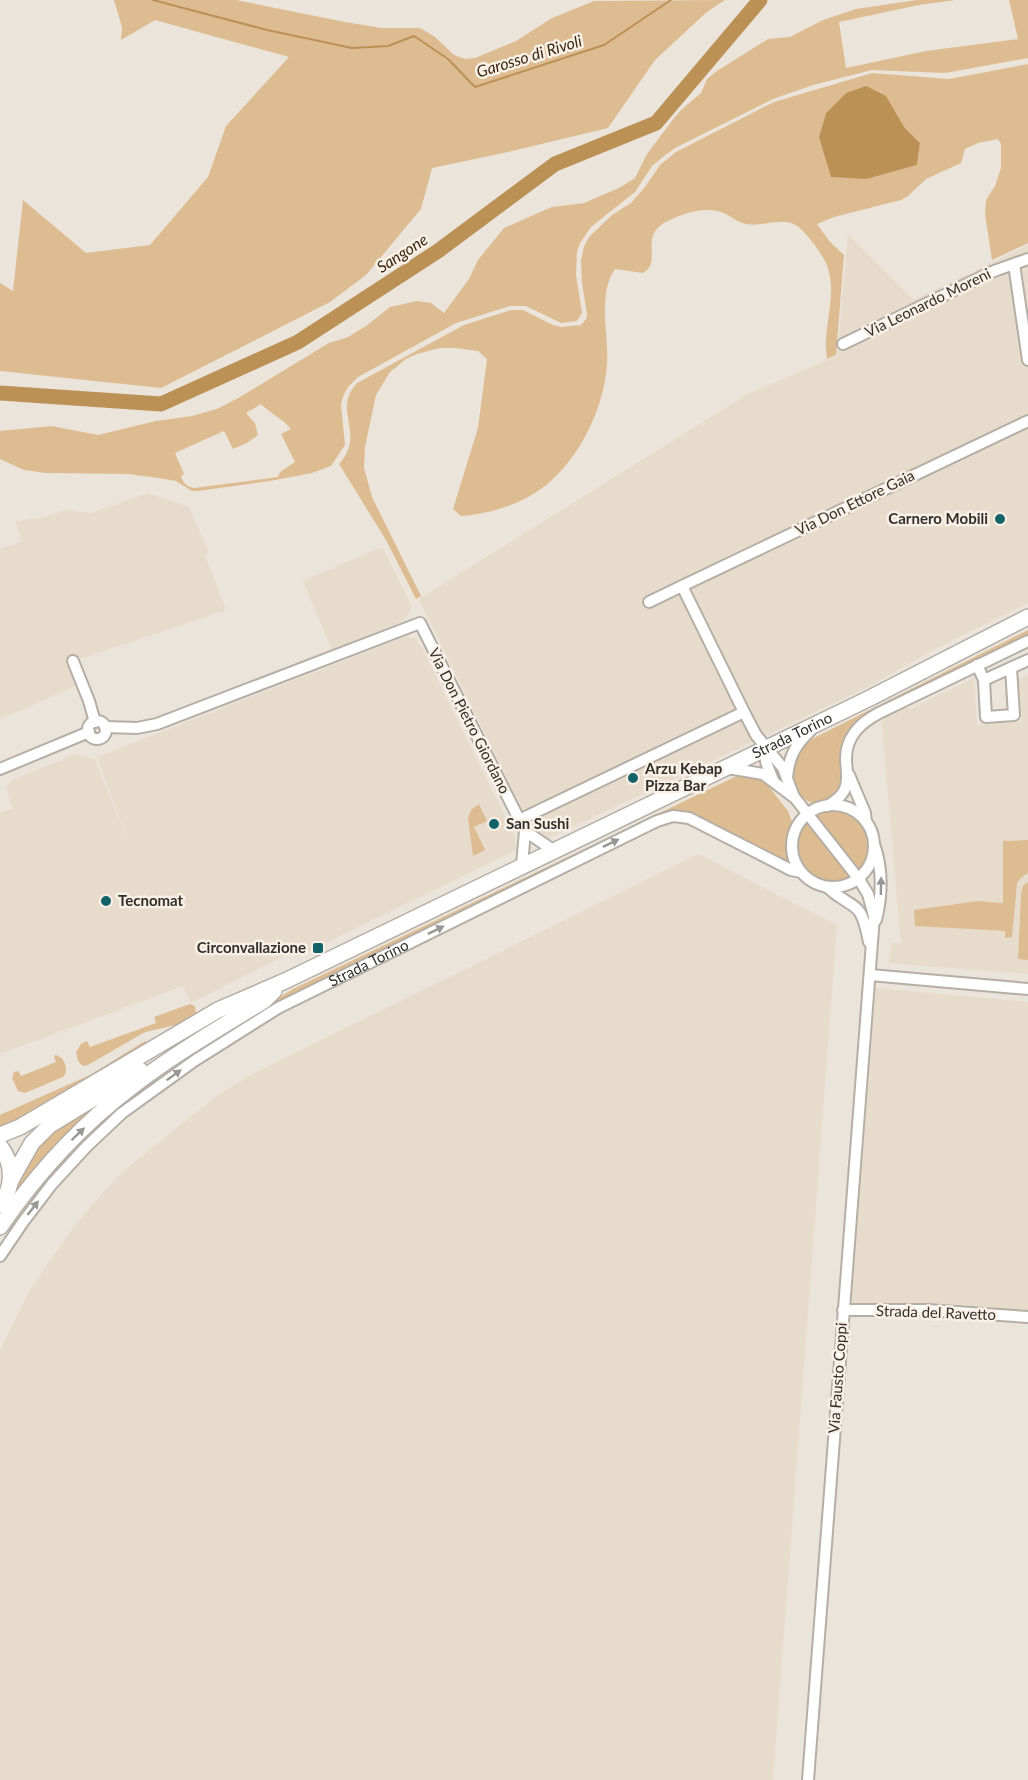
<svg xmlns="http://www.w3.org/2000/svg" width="1028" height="1780" font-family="Lato,sans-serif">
<rect width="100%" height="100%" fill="#ebe4db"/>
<!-- built -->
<g fill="#e7dbcb">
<polygon points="848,234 914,300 1028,245 1028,603 935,649 864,689 539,843 419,599 748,394 837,356"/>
<polygon points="148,493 189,507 209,553 205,555 226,610 68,663 76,686 0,719 0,549 22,541 15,521 41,518 66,510 91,513"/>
<polygon points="382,547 411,605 410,613 399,623 332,650 303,581"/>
<polygon points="405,637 415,638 422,648 515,837 516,850 297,957 294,951 191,1003 183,986 0,1054 0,813 12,808 6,787 12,780 76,754 95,759 131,849 97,757"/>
<polygon points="1028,675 1028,840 1003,841 1003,903 978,901 914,910 916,926 1006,931 1017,883 1022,877 1028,873 1028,882 1021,893 1018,959 1028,960 1028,974 889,963 891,943 901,943 881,717 896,709 912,708 974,678 977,725 1022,722 1019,679"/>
<polygon points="698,854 837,925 773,1780 0,1780 0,1351 30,1290 73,1228 100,1196 126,1169 218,1095 249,1076"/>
<polygon points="876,988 1028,1002 1028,1313 927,1305 851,1306"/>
</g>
<!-- green -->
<g fill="#debc91" fill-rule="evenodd">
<polygon points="114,0 236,0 345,22 382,28 420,28 435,37 454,55 465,59 475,58 516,41 552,18 594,1 725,0 708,11 655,60 608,128 508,152 432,168 421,209 366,275 330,302 161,388 0,371 0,283 13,291 23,200 86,253 150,245 208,177 226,126 289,57 155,20 121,40 122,27"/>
<path d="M917 0H955L919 5 839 22 846 68 926 51 1018 39 1009 0H1028V58L945 73 872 70 813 85 773 99 675 148 664 156 652 166 635 192 591 227 580 243 577 252 576 275 582 313 577 321 561 323 526 306H510L456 323 358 377 348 387 344 394 341 404 345 445 331 466 312 473 270 481 198 491H192L176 481 158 478 128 474 46 473 24 470 0 459V431L52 426 98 435 156 421 192 416 217 409 240 397 329 343 348 337 366 326 390 307 417 301 431 303 444 313 469 279 478 260 504 228 552 207 584 203 619 188 635 178 647 154 671 122 680 111 701 93 707 79 717 71 768 39 790 37 823 20 856 9ZM261 404C271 414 282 418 291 429L281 434 295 462 280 472 278 477 194 488C186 486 183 483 181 476L184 474 175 453 224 431 233 449 247 443 258 435 255 423 246 413Z"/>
<path d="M1028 64V243L992 260 985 214 986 200 995 186 1001 168V144L998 139 978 143 965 149 961 163 926 179 908 196 901 200 834 217 817 224 830 242 844 255 836 355 827 359C822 331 836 300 829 272 827 262 820 253 814 244 807 236 801 226 791 223 777 219 761 227 746 224 736 222 730 215 721 212 704 206 680 214 664 223 639 238 663 262 643 273L615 269C597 296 609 333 607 364 604 411 576 467 535 493 513 507 486 514 461 516L453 509 478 428 487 359 478 351 455 348H440L417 354 406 359 390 372 376 395 365 447 364 468 372 497 421 596 416 599 386 540 339 464C367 433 331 411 357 383L464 325 511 310H523L553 325 561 327 581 325 586 319 587 314 582 283 581 261 584 246 590 236 612 215 631 203 645 187 660 165 676 152 774 102 872 73 949 79ZM846 93 904 127 920 143 917 165 867 179 819 137 826 113Z"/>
<path d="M1028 630V635L863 716C829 741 846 758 840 790 836 793 831 799 826 802 807 811 789 785 792 769 794 758 800 747 808 741Z"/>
<polygon points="741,774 757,777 766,783 788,811 792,822 788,850 793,867 684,813 266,1011 264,1007 293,989"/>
<polygon points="479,804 487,821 474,827 485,850 473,856 468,818 471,810"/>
<path d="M828 811C862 811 882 841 860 870L815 815Z"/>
<path d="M806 823 851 877C815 896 779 855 806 823Z"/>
<polygon points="1028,840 1028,873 1022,877 1017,883 1012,937 1005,938 1005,931 915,926 914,910 978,901 1003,903 1003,841"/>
<polygon points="1028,882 1028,960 1018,959 1021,893 1023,886"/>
<polygon points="190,1004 195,1006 196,1015 180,1024 145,1032 88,1065 83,1066 78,1061 76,1052 81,1044 87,1041 90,1047 156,1023 154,1017"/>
<polygon points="145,1041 147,1043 12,1125 0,1127 0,1115 90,1075"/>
<path d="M56 1055 62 1058C65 1064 69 1071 63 1077L25 1093 18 1091 12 1078 14 1072 18 1071 21 1076 56 1062 54 1056Z"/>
<polygon points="121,1086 0,1220 0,1214 5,1208 39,1141"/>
</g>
<!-- water -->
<polygon fill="#bb9156" points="866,86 886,96 904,127 920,143 917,165 867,179 831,177 819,137 826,113 846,93"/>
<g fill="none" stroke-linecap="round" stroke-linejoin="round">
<!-- stream -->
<polyline stroke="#bb9156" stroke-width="2" points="153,0 267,30 352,48 388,46 414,36 448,59 475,87 604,45 671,0"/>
<!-- river -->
<polyline stroke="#bb9156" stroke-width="15" points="0,393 161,404 298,342 438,251 555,164 656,123 760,0"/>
<!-- street casing -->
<g stroke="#b5aea5" stroke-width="14">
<g id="street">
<polyline points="1014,264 1028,360"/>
<polyline points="843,344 994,271 1028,259"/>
<polyline points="649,602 682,586"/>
<polyline points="73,661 89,701 95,722"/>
<polyline points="977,665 984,680 1028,660"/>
<polyline points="984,680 986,717 1014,715 1011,668"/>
<circle cx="97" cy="730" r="9"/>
<polyline points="105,727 137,728 157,724 420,623 525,831 522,865"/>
<polyline points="766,748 766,762 773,780"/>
<polyline points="728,768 763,774 795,798 858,878 868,894 874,916 808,1780"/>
<polyline points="0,769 89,732"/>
<polyline points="849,775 865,813 866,822"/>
<path d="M787 777C789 757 795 745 810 731"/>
<polyline points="794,797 783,768 756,735 744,712 682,586 1028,421"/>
<circle cx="833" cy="846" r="41"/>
<path d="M827 806C832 803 838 799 842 794 849 785 847 772 846 761 845 737 860 723 879 713L1028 641"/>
<polyline points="519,820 744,712"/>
<polyline points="525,831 553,850"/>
<path d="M875 847C883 872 882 896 876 920"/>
<path d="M827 887C856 913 860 897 869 942"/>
<polyline points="870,975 1028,989"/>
<path id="s1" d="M0 1256 23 1222 52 1184 86 1147 122 1113 194 1061 278 1008 657 821 673 816 689 818 791 870 801 872"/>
<polyline points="843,1310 927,1310 1028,1317"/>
</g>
</g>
<!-- primary casing -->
<g stroke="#b5aea5" stroke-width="18">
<g id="primary">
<path id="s2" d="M0 1135 20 1127 218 1010 285 981 868 699 1028 617"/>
<path d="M0 1146C14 1164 14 1187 0 1205"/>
<polyline points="11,1180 32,1143 50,1125 140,1070"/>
<path d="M0 1227C37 1173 82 1124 134 1085 176 1053 221 1027 265 1000L274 991"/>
</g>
</g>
<!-- street -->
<use href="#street" stroke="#fff" stroke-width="10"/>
<!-- primary -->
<use href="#primary" stroke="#fff" stroke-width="15"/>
</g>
<!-- one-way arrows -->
<defs><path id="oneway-solid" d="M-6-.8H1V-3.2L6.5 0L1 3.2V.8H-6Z" transform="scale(1.5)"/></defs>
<g fill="#989795">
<use href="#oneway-solid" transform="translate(611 843) rotate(-26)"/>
<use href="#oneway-solid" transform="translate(881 886) rotate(-89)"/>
<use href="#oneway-solid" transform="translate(436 930) rotate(-26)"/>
<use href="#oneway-solid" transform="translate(174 1075) rotate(-36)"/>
<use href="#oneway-solid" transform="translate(78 1134) rotate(-44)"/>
<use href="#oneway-solid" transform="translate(33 1208) rotate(-52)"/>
</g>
<!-- markers -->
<g fill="#146369" stroke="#f9f1e8" stroke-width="2">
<circle cx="1000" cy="519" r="6"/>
<circle cx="633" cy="778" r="6"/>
<circle cx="494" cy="824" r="6"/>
<circle cx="106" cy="901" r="6"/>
<rect x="312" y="942" width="12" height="12" rx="3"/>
</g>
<g text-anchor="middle" stroke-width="5" stroke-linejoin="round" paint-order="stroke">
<!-- street labels -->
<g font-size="15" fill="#322f2b" stroke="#f9f1e8">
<text transform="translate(928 303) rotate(-26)" y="5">Via Leonardo Moreni</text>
<text transform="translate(855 503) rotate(-26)" y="5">Via Don Ettore Gaia</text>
<text transform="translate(469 721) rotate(63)" y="5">Via Don Pietro Giordano</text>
<text dy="5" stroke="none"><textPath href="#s2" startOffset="888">Strada Torino</textPath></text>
<text dy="5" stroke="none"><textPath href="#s1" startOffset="478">Strada Torino</textPath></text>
<text transform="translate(936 1313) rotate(2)" y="5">Strada del Ravetto</text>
<text transform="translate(838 1378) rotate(-86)" y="5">Via Fausto Coppi</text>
</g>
<!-- poi labels -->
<g font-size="15" font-weight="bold" fill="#322f2b" stroke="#f9f1e8" text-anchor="start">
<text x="988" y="524" text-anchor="end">Carnero Mobili</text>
<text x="645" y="774">Arzu Kebap<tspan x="645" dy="17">Pizza Bar</tspan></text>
<text x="506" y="829">San Sushi</text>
<text x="118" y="906">Tecnomat</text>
<text x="306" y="953" text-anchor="end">Circonvallazione</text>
</g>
<!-- water labels -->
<g font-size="16" font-style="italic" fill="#3a280d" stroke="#f9f1e8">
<text transform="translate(529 56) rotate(-17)" y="6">Garosso di Rivoli</text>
<text transform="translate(402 253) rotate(-33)" y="6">Sangone</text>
</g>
</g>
</svg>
